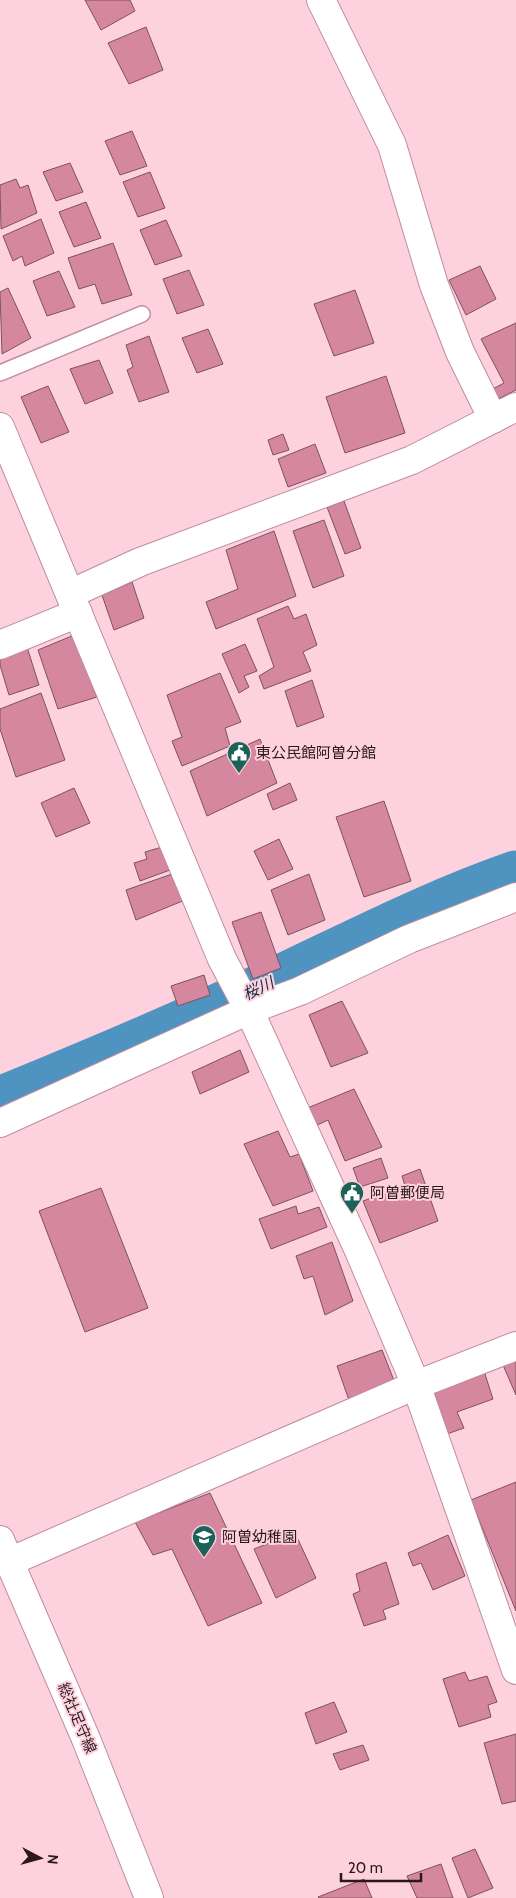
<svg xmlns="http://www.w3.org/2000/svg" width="516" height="1898" font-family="Cabin,'Noto Sans JP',sans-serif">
<rect width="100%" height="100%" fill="#fdd1dd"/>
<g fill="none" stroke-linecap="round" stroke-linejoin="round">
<!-- river -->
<path stroke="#4f93c1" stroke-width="49" d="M0 1101C98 1061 196 1020 291 974 365 939 438 902 516 875"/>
</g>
<!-- building -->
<g fill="#d4879e" stroke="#7e515e">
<polygon points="85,0 130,0 135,11 101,30"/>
<polygon points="146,27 163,70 129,84 108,43"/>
<polygon points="132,131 147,166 120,175 105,141"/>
<polygon points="70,163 83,192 56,201 43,172"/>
<polygon points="150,172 165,208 138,217 123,182"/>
<polygon points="16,179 20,188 28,185 37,213 1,229 0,185"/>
<polygon points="86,202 101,238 74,247 59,212"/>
<polygon points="41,219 54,253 25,266 22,256 13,261 3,236"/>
<polygon points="166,220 182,256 155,265 140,230"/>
<polygon points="113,243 132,295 102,304 95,284 79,289 68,258"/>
<polygon points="480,266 496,299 466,315 449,280"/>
<polygon points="189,270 204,305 177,314 163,279"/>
<polygon points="59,271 75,307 47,316 33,281"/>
<polygon points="8,288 31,338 2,354 0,292"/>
<polygon points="355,290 374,343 334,356 314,304"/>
<polygon points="516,323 516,390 496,400 491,390 504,383 481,339"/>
<polygon points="208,329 223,364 197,373 182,338"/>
<polygon points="149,336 169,392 139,402 127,370 133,367 126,345"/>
<polygon points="99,360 113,393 85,404 70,369"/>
<polygon points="386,376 405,433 345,453 326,397"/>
<polygon points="48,386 69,432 41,443 21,397"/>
<polygon points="283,434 289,450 273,455 268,440"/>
<polygon points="315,444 326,473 288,487 278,459"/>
<polygon points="344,501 361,548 345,554 327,507"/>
<polygon points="324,520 344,576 313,588 293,531"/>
<polygon points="274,531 296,596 216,629 206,602 238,589 226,550"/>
<polygon points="132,582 144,618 114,630 102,595"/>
<polygon points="288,606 294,619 306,614 317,645 303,652 311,671 264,689 259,676 274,667 257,619"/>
<polygon points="74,635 97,697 58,709 38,650"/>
<polygon points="245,644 257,671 244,676 249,687 239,693 222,654"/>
<polygon points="27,647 39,685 9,695 0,665 0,657"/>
<polygon points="220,673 241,722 225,728 230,746 182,766 172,741 182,737 167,695"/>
<polygon points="312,680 324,717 297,727 285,691"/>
<polygon points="41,693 65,760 16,777 0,729 0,709"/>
<polygon points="260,739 277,783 207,816 190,771"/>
<polygon points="290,783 297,800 273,810 267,794"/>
<polygon points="74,788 90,823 56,837 41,803"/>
<polygon points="384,801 411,881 364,897 336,817"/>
<polygon points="279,839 293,869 268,880 254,851"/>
<polygon points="162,847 170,870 140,881 134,863 147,859 145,852"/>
<polygon points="175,873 185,900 136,920 126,890"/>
<polygon points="309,874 325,920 288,935 271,890"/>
<polygon points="261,912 281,968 253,979 232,922"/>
<polygon points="204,975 210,995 178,1006 171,986"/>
<polygon points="342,1001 368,1053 331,1067 309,1015"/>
<polygon points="240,1050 249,1072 200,1094 192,1072"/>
<polygon points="354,1089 382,1147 345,1161 328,1120 309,1129 300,1111"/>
<polygon points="278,1131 290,1157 299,1154 313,1191 273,1206 244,1144"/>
<polygon points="381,1158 388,1178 360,1187 353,1168"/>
<polygon points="420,1169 438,1221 380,1243 363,1201 405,1186 402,1176"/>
<polygon points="101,1188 148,1308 85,1332 39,1211"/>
<polygon points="296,1206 298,1214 319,1207 327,1227 271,1249 259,1219"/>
<polygon points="332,1242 353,1301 325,1315 313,1276 304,1279 296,1256"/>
<polygon points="382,1350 395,1383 350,1403 337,1366"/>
<polygon points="516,1361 516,1395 503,1365"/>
<polygon points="484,1371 493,1399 457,1412 464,1428 444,1435 427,1393"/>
<polygon points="516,1482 516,1611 471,1500"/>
<polygon points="210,1493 262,1603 208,1626 172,1549 153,1555 135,1522"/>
<polygon points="295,1533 316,1578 276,1598 254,1549"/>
<polygon points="448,1535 465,1576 433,1590 421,1563 413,1566 408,1553"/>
<polygon points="386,1562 399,1604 383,1610 386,1619 364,1626 353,1594 360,1591 356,1574"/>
<polygon points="465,1672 469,1681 487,1676 497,1702 488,1705 491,1717 459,1727 443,1679"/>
<polygon points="334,1702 347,1732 316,1744 305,1713"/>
<polygon points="516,1734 516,1801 502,1804 484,1743"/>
<polygon points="363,1745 369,1760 340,1770 333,1754"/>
<polygon points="475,1849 493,1888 468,1898 452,1858"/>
<polygon points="441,1864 453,1898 417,1898 407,1876"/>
<polygon points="364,1879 372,1898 319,1898 318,1897"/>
</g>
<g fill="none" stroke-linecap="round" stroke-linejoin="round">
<!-- lane casing -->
<g stroke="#bf8d9b" stroke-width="18">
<polyline id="lane" points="0,373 142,314"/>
</g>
<!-- street casing -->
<g stroke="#bf8d9b" stroke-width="30">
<g id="street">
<polyline points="321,0 392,145 434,285 460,352 493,419"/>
<polyline points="0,427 222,959 249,1010 360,1253 416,1385 516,1670"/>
<polyline points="70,594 140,562 412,460 516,407"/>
<polyline points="0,645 78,613"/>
<polyline points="0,1123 249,1010 300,991 409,939 516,897"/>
<polyline points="9,1562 416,1385 516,1346"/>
</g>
</g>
<!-- secondary casing -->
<g stroke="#bf8d9b" stroke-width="30">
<polyline id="secondary" points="0,1540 86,1739 149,1898"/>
</g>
<!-- lane -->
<use href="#lane" stroke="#fff" stroke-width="15"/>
<!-- street -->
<use href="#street" stroke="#fff" stroke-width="28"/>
<!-- secondary -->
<use href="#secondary" stroke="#fff" stroke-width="28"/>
</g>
<!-- icons -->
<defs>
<g id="civic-pin" transform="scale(1.25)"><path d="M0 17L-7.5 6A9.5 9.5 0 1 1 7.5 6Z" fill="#1b6358" stroke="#fdd1dd"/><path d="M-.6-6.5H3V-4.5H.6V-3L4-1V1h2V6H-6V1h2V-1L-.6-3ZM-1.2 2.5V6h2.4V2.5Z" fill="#fff"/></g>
<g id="school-pin" transform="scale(1.25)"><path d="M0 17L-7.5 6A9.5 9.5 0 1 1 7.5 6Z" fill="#1b6358" stroke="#fdd1dd"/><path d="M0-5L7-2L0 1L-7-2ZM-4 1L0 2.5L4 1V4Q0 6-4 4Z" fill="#fff"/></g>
</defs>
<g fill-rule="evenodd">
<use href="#civic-pin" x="239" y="753"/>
<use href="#civic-pin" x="352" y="1193"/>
<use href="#school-pin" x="204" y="1537"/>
</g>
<g text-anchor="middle" stroke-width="4" stroke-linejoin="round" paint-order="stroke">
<!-- poi labels -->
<g font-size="15" fill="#2b181d" stroke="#fdd1dd" text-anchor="start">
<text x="256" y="758">東公民館阿曽分館</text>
<text x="370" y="1198">阿曽郵便局</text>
<text x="222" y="1542">阿曽幼稚園</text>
</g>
<!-- street labels -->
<g font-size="15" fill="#2b181d" stroke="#fdd1dd">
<text transform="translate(77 1718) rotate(67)" y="5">総社足守線</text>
</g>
<!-- water labels -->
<g font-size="16" font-style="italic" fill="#102f42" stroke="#fdd1dd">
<text transform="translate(258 988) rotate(-25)" y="6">桜川</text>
</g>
</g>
<!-- north arrow -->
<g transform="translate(40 1858) rotate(96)" stroke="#fdd1dd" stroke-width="4" paint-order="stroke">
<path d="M0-4L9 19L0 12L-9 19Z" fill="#2b181d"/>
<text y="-8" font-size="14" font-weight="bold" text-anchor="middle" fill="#2b181d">N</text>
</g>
<!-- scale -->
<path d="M341 1873v8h80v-8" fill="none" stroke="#2b181d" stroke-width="2.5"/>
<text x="348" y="1873" font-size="15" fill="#2b181d" stroke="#fdd1dd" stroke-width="4" paint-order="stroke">20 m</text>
</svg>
